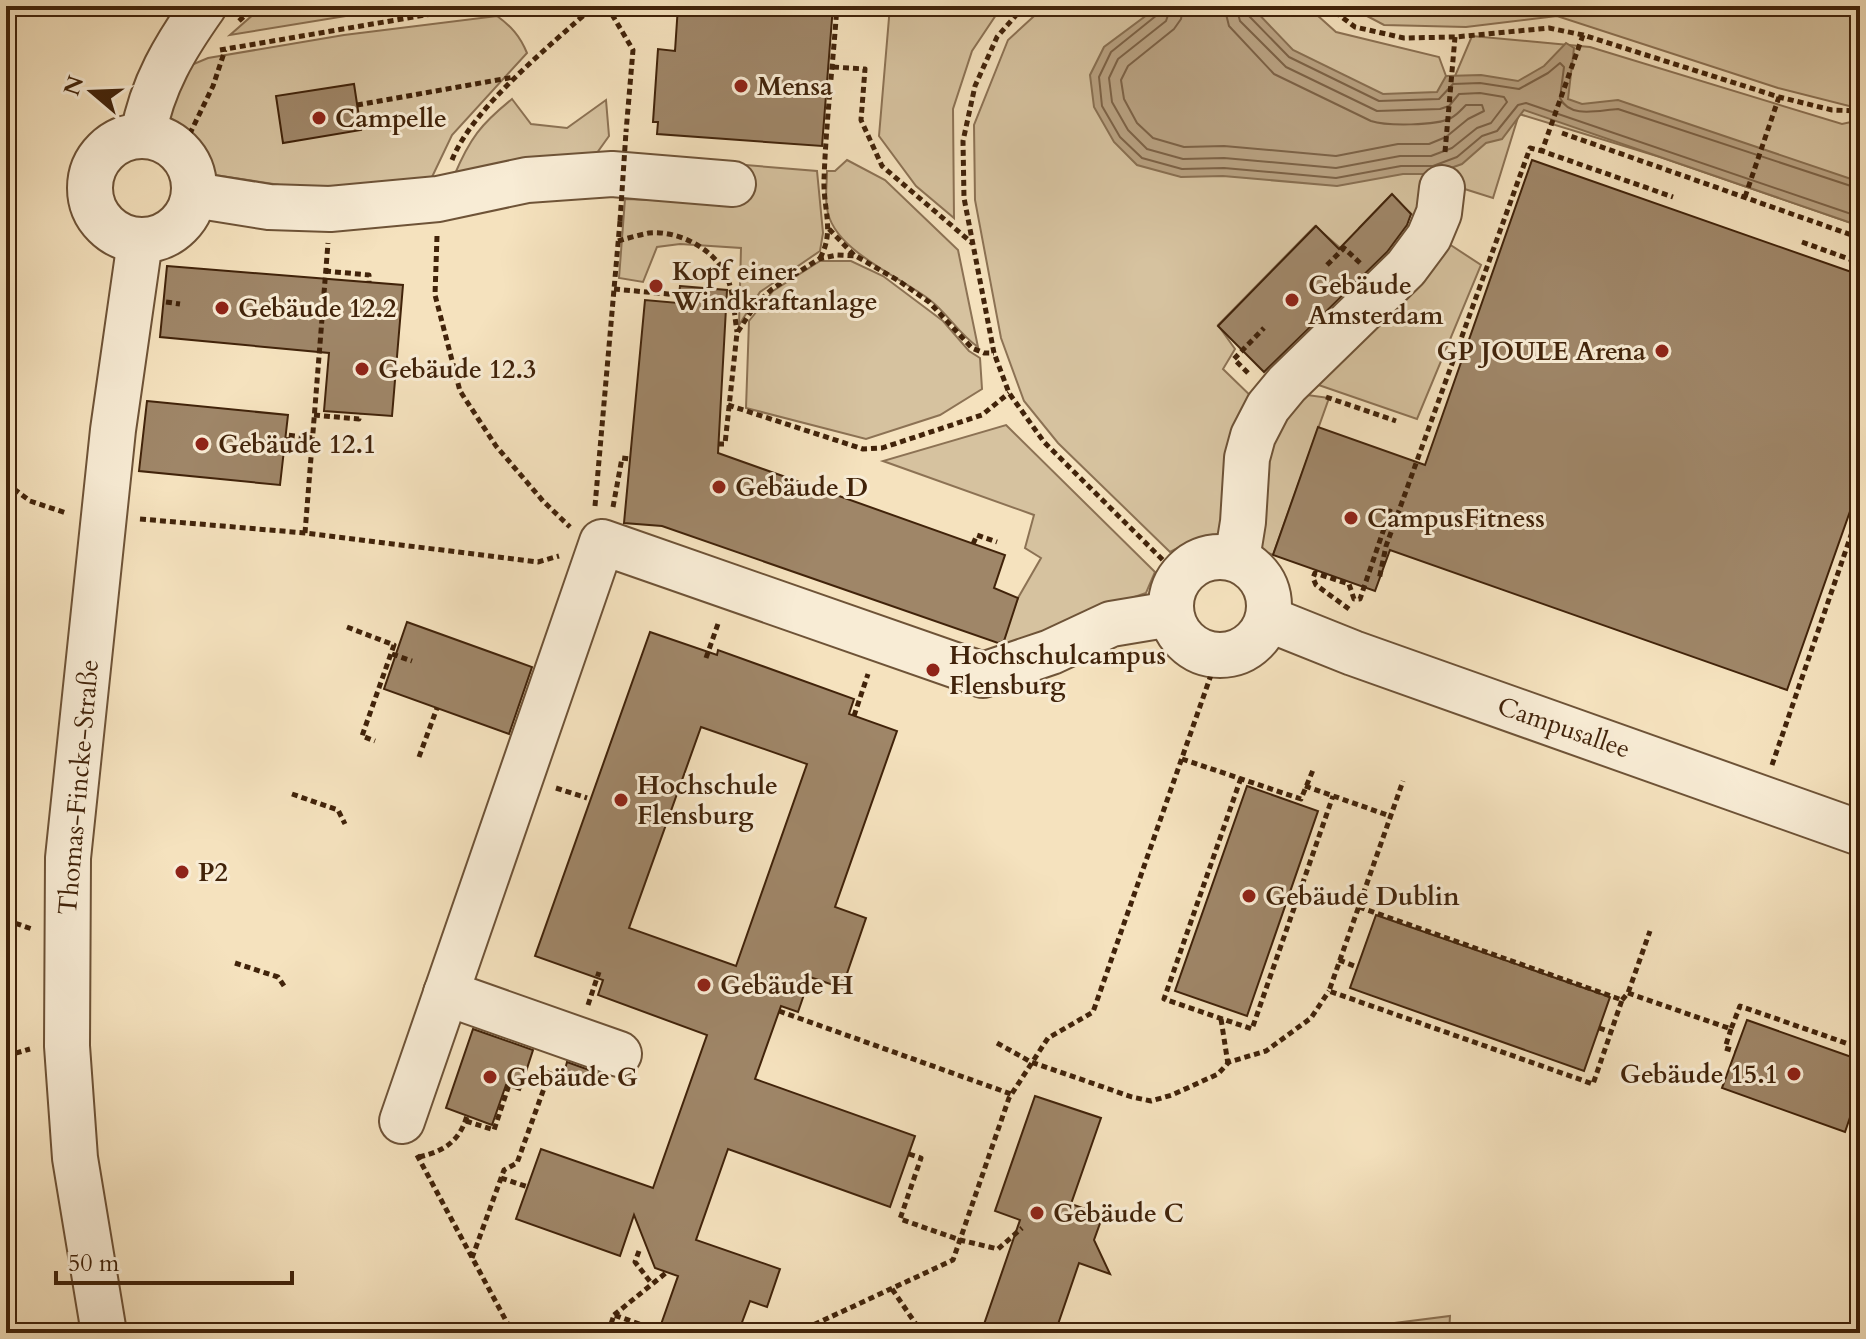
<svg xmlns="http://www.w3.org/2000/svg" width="1866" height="1339" font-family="Cardo,serif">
<rect width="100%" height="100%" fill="#f5e2be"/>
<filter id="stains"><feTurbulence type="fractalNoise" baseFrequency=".0025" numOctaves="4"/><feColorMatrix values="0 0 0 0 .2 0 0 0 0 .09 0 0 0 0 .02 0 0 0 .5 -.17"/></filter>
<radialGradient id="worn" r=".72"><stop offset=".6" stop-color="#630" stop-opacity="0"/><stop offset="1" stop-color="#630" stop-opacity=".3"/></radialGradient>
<!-- green -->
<g fill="#d6c29f" stroke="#8c7254" stroke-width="2">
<polygon points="263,6 407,6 230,35"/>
<polygon points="890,6 1002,6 972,51 953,109 954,218 916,186 879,136"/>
<polygon points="1045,6 1307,6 1336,32 1439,57 1446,76 1434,174 1455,76 1472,36 1590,47 1842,124 1860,120 1860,226 1660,157 1519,114 1493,198 1455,186 1419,221 1391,195 1359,228 1386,255 1398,255 1377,280 1315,226 1218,325 1235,349 1223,369 1256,401 1225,537 1197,538 1170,552 1058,443 1024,401 1001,338 975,200 974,125 1008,40"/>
<polygon points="1348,6 1860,6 1860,103 1849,106 1778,88 1557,16 1466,27 1384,25"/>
<path d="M497 16C511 26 520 36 527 53L452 135 432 177 319 191 208 174 198 165 186 136 167 120 177 71 208 58 344 35Z"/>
<path d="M512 99 531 124 567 128 606 100 609 136 589 164 454 176C470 138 481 124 512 99Z"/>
<path d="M847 160 885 180 958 250 978 347C959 334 948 314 930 300 899 276 832 250 827 208 825 197 827 183 827 171H835Z"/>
<polygon points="733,164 817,171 823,233 820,251 760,292 739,325 741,248 680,244 657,247 643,282 619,278 625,199 732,203"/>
<polygon points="1440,238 1481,265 1417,419 1307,381"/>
<polygon points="820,261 851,261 883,276 943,321 969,351 980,358 982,389 940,415 866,439 746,408 749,321 773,291"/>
<polygon points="1293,393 1329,398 1273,555 1245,542 1255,471"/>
<polygon points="1006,425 1155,572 1146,593 1085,614 997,653 1018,598 1041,558 1025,548 1034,515 883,461"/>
<polygon points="1450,1316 1449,1333 1316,1333"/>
</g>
<!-- water -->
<polygon fill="#b8a181" stroke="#886f51" stroke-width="2" points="1159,6 1251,6 1293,50 1383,94 1437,92 1446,76 1481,75 1518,81 1544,66 1566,43 1574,48 1568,99 1582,104 1618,100 1860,182 1860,226 1524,110 1502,139 1486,143 1462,164 1434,174 1403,174 1337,186 1223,176 1181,177 1137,165 1114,142 1094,107 1090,75 1104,47"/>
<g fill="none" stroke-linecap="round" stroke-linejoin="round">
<!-- shore -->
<g stroke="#7c6246" stroke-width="2">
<polyline points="1160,6 1157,15 1111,52 1099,77 1102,106 1120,137 1142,158 1182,169 1224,168 1336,178 1401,166 1433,166"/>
<polyline points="1171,6 1166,21 1118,59 1109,78 1112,102 1128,130 1147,149 1183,159 1224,158 1336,168 1400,156 1431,156 1452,148 1477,128 1491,123 1507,102 1504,97 1480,93 1459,94 1449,106 1440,109 1377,111 1286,67 1240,21 1236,6"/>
<path d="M1183 6 1181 19 1174 29 1128 66 1121 80 1124 99 1137 123 1153 138 1184 147 1224 146 1336 156 1398 144H1429L1446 137 1468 119 1484 111 1482 105H1466C1461 110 1457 115 1451 118 1436 126 1386 126 1371 121L1274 74 1229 26 1224 6"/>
<path d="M1246 6 1248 15 1289 57 1379 101 1439 99 1453 84 1480 83 1519 89 1548 73 1560 63 1564 67 1560 98C1570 119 1599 110 1618 109L1860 189"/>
<polyline points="1433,166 1457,157 1482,136 1497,131 1518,105 1526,103 1860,217"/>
</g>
</g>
<!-- building -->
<g fill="#9f8668" stroke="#41230a" stroke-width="2" fill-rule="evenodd">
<polygon points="678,6 833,6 822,146 657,134 658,122 653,122 658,49 675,51"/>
<polygon points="354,84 361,130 283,143 276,96"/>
<polygon points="1532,160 1860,275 1860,483 1787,690 1390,550 1375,591 1273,555 1318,427 1425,465"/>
<polygon points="1392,194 1411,214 1407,225 1387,252 1264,372 1218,326 1316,226 1339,249"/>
<polygon points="167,266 403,285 392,416 324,411 329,353 160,337"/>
<polygon points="680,286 727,290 718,453 1005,555 994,588 1018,598 1004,641 998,643 662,526 624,523 645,300 678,303"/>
<polygon points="147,401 288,415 280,485 139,471"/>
<polygon points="407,622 532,667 509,734 384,689"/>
<path d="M650 632 717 655 718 650 854 699 849 714 897 731 835 907 866 918 842 988 810 977 798 1012 781 1006 755 1079 915 1136 890 1207 728 1149 696 1240 780 1269 767 1307 750 1301 738 1333H658L678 1276 655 1268 634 1215 620 1256 516 1219 541 1149 653 1188 707 1035 598 995 603 980 535 956ZM701 727 807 764 736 966 629 928Z"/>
<polygon points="1247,786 1318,811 1247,1016 1175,991"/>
<polygon points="1376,915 1610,997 1584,1071 1350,988"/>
<polygon points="1747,1020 1860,1060 1860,1088 1845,1132 1722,1088"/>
<polygon points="473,1029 533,1050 520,1090 506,1085 492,1125 446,1108"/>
<polygon points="567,1062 606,1076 602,1086 564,1073"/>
<polygon points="1035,1096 1101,1118 1071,1204 1103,1215 1094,1240 1110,1274 1079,1263 1055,1333 981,1333 1020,1220 995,1211"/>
</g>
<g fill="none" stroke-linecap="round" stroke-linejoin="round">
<!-- minor casing -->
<g stroke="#6e5337" stroke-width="48">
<g id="minor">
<path d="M143 135C152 85 175 47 204 6"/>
<circle cx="142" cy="188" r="52"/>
<polyline points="194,195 269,207 330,209 438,199 527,180 612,174 733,184"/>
<circle cx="1220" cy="606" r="49"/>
<polyline points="1237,559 1243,522 1247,458 1253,436 1268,407 1287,384 1406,268 1429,237 1439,213 1442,188"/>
<polyline points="1268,619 1353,653 1860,833"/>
<polyline points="446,993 619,1054"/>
<polyline points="402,1121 602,542 983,675 1051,652 1111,624 1171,614"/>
<polyline points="104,1333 75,1158 67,1046 68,858 113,430 140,241"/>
</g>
</g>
<!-- path -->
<g stroke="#41230a" stroke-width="5" stroke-dasharray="6 4" stroke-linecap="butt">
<polyline points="607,6 633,50 626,132"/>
<polyline points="1024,6 997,37 975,86 963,141 964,198 994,353 1009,393 1044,442 1180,577"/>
<polyline points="1327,6 1355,27 1404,38 1455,37 1549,28 1583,35 1779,97 1832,110 1860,111"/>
<polyline points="239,21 255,6"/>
<polyline points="1583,35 1542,151 1673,197"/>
<polyline points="220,50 478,6"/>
<polyline points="833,67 865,69 861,120 882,166 972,243"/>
<polyline points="357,105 514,77"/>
<polyline points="1562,133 1860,238"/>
<polyline points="181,152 213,86 225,50"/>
<polyline points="1445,152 1455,37"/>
<path d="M452 160C473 107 551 45 594 6"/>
<polyline points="1745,197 1779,97"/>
<polyline points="829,229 855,256"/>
<polyline points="437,236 435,295 460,391 496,446 543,501 570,527"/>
<path d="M618 241C628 238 639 235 649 233 678 230 715 249 727 277 734 294 734 313 737 332"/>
<polyline points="1802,242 1860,263"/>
<path d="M820 258C835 232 823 208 824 180 826 122 833 64 837 6"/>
<polyline points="1327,265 1344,248 1360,263"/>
<polyline points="325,271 369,275 369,282"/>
<polyline points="614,289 679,295"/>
<polyline points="166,302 180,304"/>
<polyline points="281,312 322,315"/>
<polyline points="1248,373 1234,359 1264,328"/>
<polyline points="1326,397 1396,421"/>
<polyline points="728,405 863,449 882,448 982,415 1009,393"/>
<polyline points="314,415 359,419 360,414"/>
<polyline points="718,444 725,444 737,333 756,304 772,289 819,259 837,255 856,256 899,281 929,302 972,348 984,353 994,353"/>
<polyline points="262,447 286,449 287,435 312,438"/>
<polyline points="6,483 30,501 66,513"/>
<polyline points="595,506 620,221"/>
<polyline points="613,507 622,458 630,459"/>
<polyline points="1397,516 1530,148 1542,151"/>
<polyline points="140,519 305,533 538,562 559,556"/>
<polyline points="305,533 328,243"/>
<polyline points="973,544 977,535 997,542"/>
<polyline points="1349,609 1316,585 1313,578 1315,573 1349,584 1354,599 1360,599 1390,511 1397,516 1386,546 1379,580"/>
<polyline points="347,627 394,645 362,736 375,741"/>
<polyline points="392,654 412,661"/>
<polyline points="706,658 719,621"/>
<polyline points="854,716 868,674"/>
<polyline points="419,757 437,708"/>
<polyline points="1182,759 1301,799 1313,770"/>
<polyline points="1772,765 1860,509"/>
<polyline points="1241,778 1164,999 1252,1029 1333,796"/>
<polyline points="1305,786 1390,816"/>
<polyline points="556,788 587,798"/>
<polyline points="292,794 338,810 345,824"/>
<polyline points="1359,907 1622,1000 1593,1084 1329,991 1403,781"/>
<polyline points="6,920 32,929"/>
<polyline points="1339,960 1357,967"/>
<polyline points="235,963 278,977 286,989"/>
<polyline points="1628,993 1731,1029 1740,1006 1860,1048"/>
<polyline points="1622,1000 1628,993 1650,931"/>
<polyline points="588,1005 599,972"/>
<polyline points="779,1011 1011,1094"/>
<polyline points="1221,1019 1228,1064"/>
<polyline points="1599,1028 1611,1032"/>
<polyline points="1731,1029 1725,1048 1735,1051"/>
<polyline points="997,1043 1031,1062 1132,1097 1151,1101 1172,1095 1218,1074 1229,1062 1266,1051 1311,1018 1329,991"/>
<polyline points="6,1056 30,1049"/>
<polyline points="1858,1095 1860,1096"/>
<polyline points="466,1121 494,1130 508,1088 505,1087"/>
<polyline points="909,1154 921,1158 900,1219 960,1240 998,1249 1022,1228"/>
<polyline points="417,1155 511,1330 510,1333"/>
<path d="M419 1157C444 1151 459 1142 467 1116"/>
<polyline points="501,1178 528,1187"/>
<polyline points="639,1251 635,1262 652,1284"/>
<polyline points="472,1258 504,1170 517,1163 551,1069"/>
<polyline points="892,1289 922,1333"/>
<polyline points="614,1315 667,1272"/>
<polyline points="608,1333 614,1315 659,1331"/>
<polyline points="796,1333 953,1260 1009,1098 1048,1038 1093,1012 1218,655"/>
</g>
<!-- minor -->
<use href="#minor" stroke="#f8ecd5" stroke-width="44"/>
<!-- path-bridge -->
<polyline stroke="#41230a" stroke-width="5" stroke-dasharray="6 4" stroke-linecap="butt" points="620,221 626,132"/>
</g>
<!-- markers -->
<g fill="#8f2418" stroke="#f8ecd5" stroke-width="3">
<circle cx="741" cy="86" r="8"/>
<circle cx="319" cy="118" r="8"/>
<circle cx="656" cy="286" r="8"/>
<circle cx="1292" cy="300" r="8"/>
<circle cx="222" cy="308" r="8"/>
<circle cx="1662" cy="351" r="8"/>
<circle cx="362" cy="369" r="8"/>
<circle cx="202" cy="444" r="8"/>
<circle cx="719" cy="487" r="8"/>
<circle cx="1351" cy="518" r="8"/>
<circle cx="933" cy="670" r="8"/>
<circle cx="621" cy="800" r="8"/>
<circle cx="182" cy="872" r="8"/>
<circle cx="1249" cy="896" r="8"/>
<circle cx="704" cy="985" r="8"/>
<circle cx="1794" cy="1074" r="8"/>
<circle cx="490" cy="1077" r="8"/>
<circle cx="1037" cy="1213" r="8"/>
</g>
<g text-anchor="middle" stroke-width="6" stroke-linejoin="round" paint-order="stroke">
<!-- poi labels -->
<g font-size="26" font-weight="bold" fill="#41230a" stroke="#f8ecd5" text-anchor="start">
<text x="757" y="95">Mensa</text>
<text x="335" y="127">Campelle</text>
<text x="672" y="280">Kopf einer<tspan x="672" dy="30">Windkraftanlage</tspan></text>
<text x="1308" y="294">Gebäude<tspan x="1308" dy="30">Amsterdam</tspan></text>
<text x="238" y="317">Gebäude 12.2</text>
<text x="1646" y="360" text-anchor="end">GP JOULE Arena</text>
<text x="378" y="378">Gebäude 12.3</text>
<text x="218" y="453">Gebäude 12.1</text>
<text x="735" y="496">Gebäude D</text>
<text x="1367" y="527">CampusFitness</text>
<text x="949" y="664">Hochschulcampus<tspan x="949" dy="30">Flensburg</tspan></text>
<text x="637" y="794">Hochschule<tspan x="637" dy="30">Flensburg</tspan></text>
<text x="198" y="881">P2</text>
<text x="1265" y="905">Gebäude Dublin</text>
<text x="720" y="994">Gebäude H</text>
<text x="1778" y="1083" text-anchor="end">Gebäude 15.1</text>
<text x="506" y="1086">Gebäude G</text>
<text x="1053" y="1222">Gebäude C</text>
</g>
<!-- street labels -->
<g font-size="26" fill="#41230a" stroke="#f8ecd5">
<text transform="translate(1564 727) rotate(19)" y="9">Campusallee</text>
<text transform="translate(78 787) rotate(-85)" y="9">Thomas-Fincke-Straße</text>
</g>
</g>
<!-- margin -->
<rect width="1866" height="1339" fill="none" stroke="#f5e2be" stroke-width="32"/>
<rect x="8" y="8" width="1850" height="1323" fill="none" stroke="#41230a" stroke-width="4"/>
<rect x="16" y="16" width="1834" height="1307" fill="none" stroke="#41230a" stroke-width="2"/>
<!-- north arrow -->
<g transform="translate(92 92) rotate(289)" stroke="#f8ecd5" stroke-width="6" paint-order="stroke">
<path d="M0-6L14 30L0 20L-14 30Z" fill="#41230a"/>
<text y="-12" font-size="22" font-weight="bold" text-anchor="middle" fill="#41230a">N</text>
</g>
<!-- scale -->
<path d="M56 1271v12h236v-12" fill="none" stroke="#41230a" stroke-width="4"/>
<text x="68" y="1271" font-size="24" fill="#41230a" stroke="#f8ecd5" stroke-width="6" paint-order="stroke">50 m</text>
<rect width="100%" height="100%" filter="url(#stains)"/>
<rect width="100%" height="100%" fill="url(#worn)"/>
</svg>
